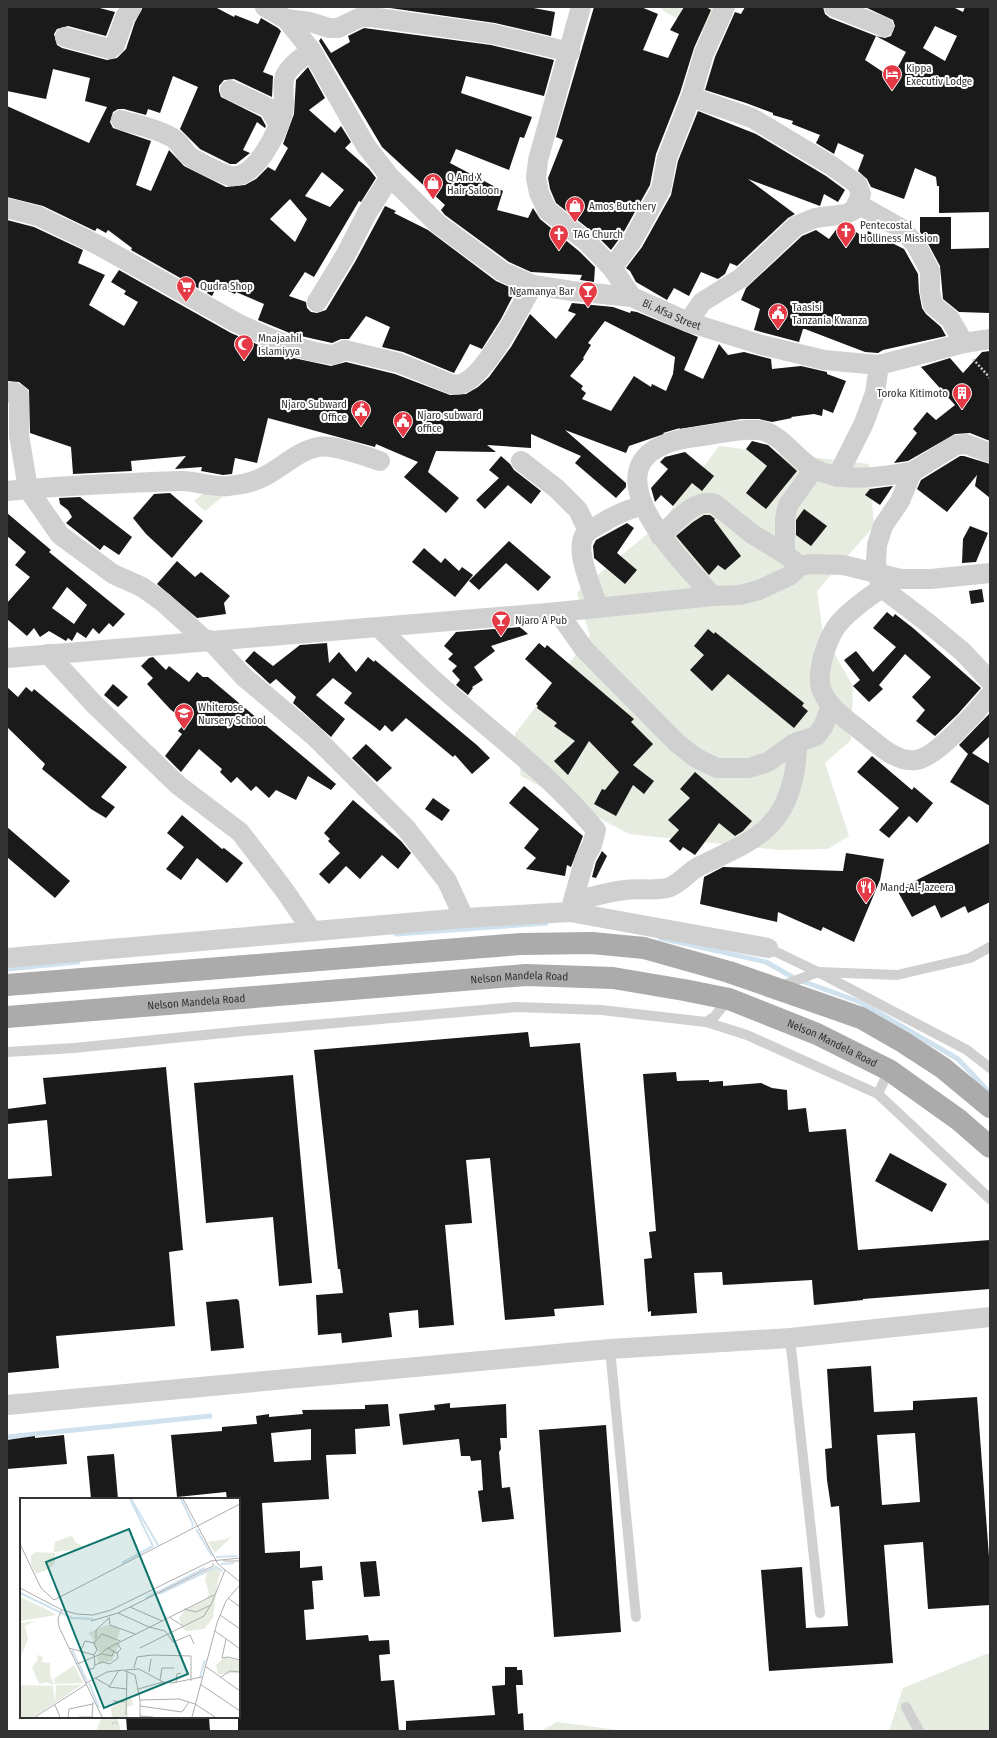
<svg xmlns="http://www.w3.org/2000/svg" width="997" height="1738" font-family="'Fira Sans Condensed',sans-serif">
<defs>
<pattern id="forest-crowns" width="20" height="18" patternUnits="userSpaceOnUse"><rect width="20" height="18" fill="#e6ecdf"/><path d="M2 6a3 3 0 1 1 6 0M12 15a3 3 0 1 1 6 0" fill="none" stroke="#c6cbc0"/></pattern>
</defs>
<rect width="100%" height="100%" fill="#fff"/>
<!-- green -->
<g fill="#e6ecdf">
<polygon points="660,7 731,7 710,36 665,12"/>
<polygon points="719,446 869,464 874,526 817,591 823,634 853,686 851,740 825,763 849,836 828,849 779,850 629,834 521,776 515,734 590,636 577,592 663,521"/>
<polygon points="213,485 226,494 205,511 194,501"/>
<polygon points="986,1654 990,1654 990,1731 889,1731 903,1688"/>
<polygon points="557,1722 625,1731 541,1731"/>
</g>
<!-- forest -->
<polygon fill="url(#forest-crowns)" points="102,1717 117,1717 121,1731 96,1731"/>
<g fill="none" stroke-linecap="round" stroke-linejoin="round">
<!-- stream -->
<g stroke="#cfe2ee" stroke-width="5">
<polyline points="396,934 546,923"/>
<polyline points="660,938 766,962 796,979 860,1002 958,1059 990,1093"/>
<polyline points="7,969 78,962"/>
<polyline points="7,1437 210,1416"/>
</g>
</g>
<!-- building -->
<g fill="#1a1a1a" fill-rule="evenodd">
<path d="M7 7H96L115 12 106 36 68 26 57 29 54 34 57 45 62 48 107 60 117 58 126 49 135 22 143 7H215L234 17 235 15 258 24 261 18 278 28 281 31 263 72 273 76 272 97 234 79 224 80 219 86V91L221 97 261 117 266 126 265 128 257 122 243 150 250 153 236 164H230L200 149 180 129 198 87 173 76 160 113 148 109 146 115 124 109H118L113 112 110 122 113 128 151 141 136 185 151 191 169 150 184 166 226 187 245 185 256 179 268 167 275 171 288 148 283 144 294 114 296 80 308 67 325 98 309 110 335 133 341 126 351 142 345 148 369 169 376 178 361 202 359 201 314 277 305 272 289 296 306 302 307 308 311 312 317 313 326 310 355 262 385 206 396 211 394 213 428 230 496 281 516 290 501 319 482 349 470 344 454 373 403 352 382 347 390 327 366 316 349 339H341L332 343 292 334 258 320 264 304 236 292 235 294 217 286 212 296 131 250 132 248 108 230 106 233 97 228 95 231 43 206 7 197V106L89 143 107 107 85 101 90 78 57 70 53 69 46 99 7 91ZM322 172 344 190 330 207 305 196ZM290 199 307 219 295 242 270 219Z"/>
<polygon points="383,7 528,7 555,12 551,36 495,23"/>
<polygon points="594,7 641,7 658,14 643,50 668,58 679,34 670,30 684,7 706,7 711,10 694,48 680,93 656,154 650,185 622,235 611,250 595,234 556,203 550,189 548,178 563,140 556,137"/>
<path d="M745 7H823L825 14 830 18 876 36 865 60 892 78 906 52 876 36 885 38 891 36 895 26 893 20 865 7H953L963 12 965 7H990V212L939 213V186H937L936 177 915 168 904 199 871 187 867 179 858 171 864 155 838 143 834 154 816 143 820 135 792 124 793 121 773 115V113L746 103 705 90 715 57 735 12 741 14ZM935 26 957 36 945 61 923 48Z"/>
<polygon points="364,28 491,45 554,60 544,96 466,76 461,93 532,117 524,138 520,137 509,170 456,149 450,163 503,191 497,210 528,218 533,208 540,219 580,252 595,267 594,282 580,280 582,275 531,272 509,262 445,215 441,210 445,205 382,147 319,41 321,38 331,53 350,42 348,36"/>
<polygon points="698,111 756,134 826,176 845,190 838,202 824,194 820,206 748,179 795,214 788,218 737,266 730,263 725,274 718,279 701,272 689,296 674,288 667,300 636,282 630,271 626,268 642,247 671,195 678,161"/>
<polygon points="920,217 951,217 951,249 990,248 990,313 959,312 943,299 940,266 926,240 920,232"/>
<path d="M7 220 34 227 83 250 78 263 105 275 89 305 124 326 138 302 124 294 126 291 111 282 119 270 231 333 284 356 331 366 346 362 395 374 450 395 466 394 478 387 489 377 511 347 530 314 556 339 576 314 568 311 572 303 613 307 630 313 631 311 637 312 698 337 684 370 703 379 719 344 728 355 744 352 771 359 772 369 801 366 827 372V374L846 381 833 413 823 409 822 416 814 414 791 417 792 418 772 422 759 419H741L679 429 680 428 663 433 664 434 629 446 626 453 565 430 626 483V487L616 498 575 463 581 456 531 434V448L487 445 496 452 436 451 428 472 459 498 446 513 404 477 418 462 376 444 375 447 268 418 257 463 235 458 232 474 223 475 201 471 202 467 175 469 186 456 131 461 132 471 73 474 71 447 30 433 29 390 19 382 7 381ZM605 321 675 357 673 374 666 391 652 384 651 387 634 376 611 411 582 399 586 393 581 389 583 386 570 376 584 359 583 358 591 345 588 343Z"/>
<polygon points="847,226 865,238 868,231 904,249 918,274 919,292 922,308 926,314 941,327 946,336 883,350 878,353 865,352 805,329 803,329 799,342 754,330 760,309 741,300 746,288 802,236 816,230 829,239 838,227"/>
<polygon points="990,351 990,441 970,433 955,434 908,461 894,463 917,433 913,429 927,412 936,420 955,405 921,367 950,358 963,373 982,352"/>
<polygon points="752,441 768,445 797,471 766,509 746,493 767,466 746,449"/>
<polygon points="685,452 714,476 702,491 692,483 673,506 661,495 655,502 651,488 668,469 660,462 665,457"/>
<polygon points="501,456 510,464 514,470 541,491 531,504 508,485 485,509 476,500 499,478 489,470"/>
<polygon points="960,456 964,456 990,464 990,498 975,486 977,475 947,512 917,489 921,480"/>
<polygon points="893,486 880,505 865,495 870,489"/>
<polygon points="170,493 203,521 172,558 146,534 133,518 154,494"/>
<polygon points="80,497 132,537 119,555 104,545 100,550 66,523 72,517 68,510 60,504 59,498"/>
<polygon points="804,509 827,526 811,546 796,535 796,520"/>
<path d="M7 513 51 550 49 552 125 614 113 627 109 623 99 634 93 628 86 638 77 632 72 641 68 638 66 641 49 631 40 637 34 628 27 636 7 619V603L30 577 15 565 26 552 7 536ZM67 587 87 605 74 624 52 608Z"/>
<polygon points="704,515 710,515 715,519 714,520 741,556 725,570 718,565 709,575 676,536 693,522"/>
<polygon points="627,523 634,528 617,553 637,570 625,584 594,558 593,546 596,540"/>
<polygon points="970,526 988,533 976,562 962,563 963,539"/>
<polygon points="509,541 551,577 538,591 506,563 479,590 469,581"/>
<polygon points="424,548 441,563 445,558 459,571 462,567 473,575 455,597 412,562"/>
<polygon points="177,561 195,577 201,572 230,596 224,603 226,614 197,618 157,584"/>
<polygon points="982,589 984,602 971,604 969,591"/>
<polygon points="887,612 893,617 895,614 913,628 981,688 958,714 935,736 916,721 925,710 912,697 931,677 905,654 879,685 883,689 869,702 853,686 860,680 844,660 856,651 873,672 896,647 873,628"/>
<polygon points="520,627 528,634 491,646 495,651 474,667 483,680 472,687 473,688 468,695 456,685 460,680 452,671 457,666 448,659 453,654 444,646 456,632"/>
<polygon points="708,629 714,634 715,632 804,703 802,706 808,711 794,728 728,674 712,691 690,670 704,655 694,646"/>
<polygon points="327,643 329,663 339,652 356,672 368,657 374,662 375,660 478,746 490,758 472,774 455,755 453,757 406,718 392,732 385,725 380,731 344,703 352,693 333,678 316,695 345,719 331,737 293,703 296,697 276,679 270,684 245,661 254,651 273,666 300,645"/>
<polygon points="539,643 545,648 547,645 634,719 631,722 653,744 633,765 654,781 644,794 633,785 616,816 594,804 602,789 605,790 619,772 589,741 568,775 554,761 575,741 554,726 557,723 537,708 538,706 536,704 552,683 525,659"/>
<polygon points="153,657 166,670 169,666 189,682 197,672 203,677 208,677 336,784 331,790 308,776 296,800 276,790 269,798 256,786 251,791 237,777 231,783 220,772 222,769 199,749 181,772 165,756 182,734 178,731 186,722 170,709 147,684 153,678 141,666 149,658"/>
<polygon points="113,684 128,697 118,707 104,695"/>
<polygon points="7,687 18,697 26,687 32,692 34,689 127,767 101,797 115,807 106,818 91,809 42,769 45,764 7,727"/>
<polygon points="990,713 990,736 972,753 990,764 990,806 950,782 968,754 959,745"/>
<polygon points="366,744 392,768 377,782 352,758"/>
<polygon points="872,756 912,790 914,787 933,803 917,823 909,816 889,838 879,830 899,808 857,772"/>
<polygon points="695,772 752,821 743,831 735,836 719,823 695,855 683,847 680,851 669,841 679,830 668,820 690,798 680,789"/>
<polygon points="524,786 583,836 571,867 567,865 565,876 526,869 536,858 524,848 539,829 509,803"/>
<polygon points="433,798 450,810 442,821 425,809"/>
<polygon points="353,800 401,841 411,853 398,869 382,855 360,879 346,866 329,884 319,874 340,853 328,841 330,839 324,833"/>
<polygon points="182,815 222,849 224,848 243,863 227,883 197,858 181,880 166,869 184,847 167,833"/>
<polygon points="7,827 70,881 55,898 7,857"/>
<polygon points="990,843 990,902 968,913 965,906 941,918 935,905 912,917 897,890"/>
<polygon points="602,851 607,856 596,878 592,877 596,862"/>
<polygon points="846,853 884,859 880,880 854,942 823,927 821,931 778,912 777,922 700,904 704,877 723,867 843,871"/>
<polygon points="528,1032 530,1047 580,1043 604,1305 554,1309 555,1316 505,1320 490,1158 466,1160 472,1223 445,1225 454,1325 419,1328 418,1310 389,1313 392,1337 342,1343 341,1333 318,1335 316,1295 343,1293 340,1269 338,1269 314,1050"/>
<polygon points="166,1067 183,1250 169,1252 175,1326 56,1336 59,1368 7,1373 7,1179 52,1176 47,1120 7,1124 7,1109 46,1104 43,1078"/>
<polygon points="676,1072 677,1081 709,1080 709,1082 723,1081 723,1086 761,1083 772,1088 787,1090 788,1110 806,1108 809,1132 846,1129 858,1250 990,1240 990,1289 863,1299 863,1300 814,1305 812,1280 723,1285 722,1272 694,1273 697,1313 651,1316 651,1311 648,1312 644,1259 652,1258 649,1232 656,1231 643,1074"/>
<polygon points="293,1075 312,1283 279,1286 273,1217 206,1223 194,1083"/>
<polygon points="890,1153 947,1184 932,1212 875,1181"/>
<polygon points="237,1299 239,1301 244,1348 211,1351 206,1302"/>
<path d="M871 1366 874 1412 913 1410V1401L977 1397 990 1570V1605L928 1609 923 1542 884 1545 893 1663 769 1671 761 1570 802 1567 806 1628 848 1626 839 1506 831 1507 827 1480 825 1449 832 1448 827 1369ZM915 1433 920 1502 882 1505 877 1435Z"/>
<polygon points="450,1403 450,1408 506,1404 507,1438 500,1438 501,1449 499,1452 502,1488 510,1487 514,1519 482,1522 478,1491 483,1490 481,1460 471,1461 470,1456 461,1456 459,1439 403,1445 399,1414 435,1410 434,1405"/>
<path d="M388 1404 390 1426 355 1429 356 1454 326 1455 329 1499 262 1503 265 1553 300 1551V1568L322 1566 323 1580 312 1581 314 1609 304 1610 306 1640 368 1635 369 1641 389 1640 390 1654 379 1655 381 1681 394 1680 399 1731H238L239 1499H227L226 1492 177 1497 171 1435 222 1431V1427L257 1424 256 1416 269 1414V1417L303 1414 302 1410 365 1409V1405ZM311 1429V1460L274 1462 271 1433Z"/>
<polygon points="606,1425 621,1632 554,1637 539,1430"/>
<polygon points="64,1435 67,1464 7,1469 7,1440 35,1436 35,1438"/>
<polygon points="114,1454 118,1499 91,1499 87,1456"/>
<polygon points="376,1561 380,1596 364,1597 360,1562"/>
<polygon points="505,1667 517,1667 517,1670 522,1670 523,1685 516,1685 518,1714 523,1713 524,1731 406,1731 406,1721 495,1715 492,1686 505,1685"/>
<polygon points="126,1717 209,1717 210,1731 127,1731"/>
</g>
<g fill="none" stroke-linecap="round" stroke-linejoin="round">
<!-- path -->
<polyline stroke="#cdcdcd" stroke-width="2.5" stroke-dasharray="2 2" stroke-linecap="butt" points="973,359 990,378"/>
<!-- service -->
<g stroke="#d0d0d0" stroke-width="10">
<polyline points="768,948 818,972 967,1050 990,1068"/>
<polyline points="779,987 818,972 897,975 970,958 990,947"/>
<polyline points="706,1022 714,1017 729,999"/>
<polyline points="7,1052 74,1048 244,1031 517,1007 601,1010 706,1022 747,1035 878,1094 990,1199"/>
<polyline points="878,1094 889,1070"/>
<polyline points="790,1338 820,1613"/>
<polyline points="610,1349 636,1617"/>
<polyline points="906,1707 919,1731"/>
</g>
<!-- minor -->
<g stroke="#d0d0d0" stroke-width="20">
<polyline points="265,7 286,19 311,50 366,146 390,177 438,224 503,272 533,285 572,291 632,297"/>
<path id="s1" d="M581 7 538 160 536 178 539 193 547 210 588 243 612 268 632 297 688 322 762 345 824 360 879 365 964 343 990 339"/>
<polyline points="834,7 884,27"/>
<polyline points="286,19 310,22 329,28 338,28 361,17 371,17 493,34 570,52"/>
<polyline points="65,37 110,49 115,45 125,17 132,7"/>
<polyline points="230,90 269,108 279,125"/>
<path d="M121 120C138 125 158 129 173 138 180 143 182 148 187 154 191 159 223 174 230 176 255 180 279 131 283 112 286 101 281 87 285 76 290 65 302 58 311 50"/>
<polyline points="858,204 902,229 916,245 930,271 930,292 933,305 950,319 964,343"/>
<path d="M7 208 38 216 98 245 237 323 263 335 288 345 315 352 333 355 345 350 399 363 451 384C454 384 458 385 461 384 485 377 520 308 533 285"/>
<polyline points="612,268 632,241 661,189 667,158 691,97 704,53 725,7"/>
<polyline points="317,302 345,256 367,213 390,177"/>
<polyline points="688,322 702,302 741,278 796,226 815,218 846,214 854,210 861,194 857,184 832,166 752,118 691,97"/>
<polyline points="7,393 14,392 19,395 19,435 28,489 60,535 113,574 142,587 163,602 206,641"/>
<polyline points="990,453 966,444 956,445 912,472 900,501 883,526 877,545 876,560 877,573 882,588 928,623 963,652 990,681"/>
<polyline points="521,461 557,489 578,510 588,531"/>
<polyline points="837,477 864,423 875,393 879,365"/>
<path d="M7 491C65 485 124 483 182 481 197 481 213 488 228 486 240 485 252 483 263 477 281 469 297 451 318 447 334 444 364 456 380 461"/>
<path d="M660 536C675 523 695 497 715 504L752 534 785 554 800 566"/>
<polyline points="785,554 785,518 788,505 814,469"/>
<path d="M882 588C867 598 846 613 836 627 826 642 814 678 823 693 831 711 852 723 866 735 880 746 897 763 916 760 936 758 977 711 990 695"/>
<path d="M713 596C673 553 575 453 695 437 715 435 738 428 758 430 781 432 795 459 814 469 845 484 880 476 912 472"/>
<path d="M598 607C593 591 576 554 583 538 586 530 596 527 602 523 615 515 627 509 642 506"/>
<polyline points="558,612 584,649 677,743 696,758 717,768 749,768 768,762 793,744 816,736 823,727 831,705"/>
<path d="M379 628C398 646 417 665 437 683 490 731 550 774 596 830L592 845 585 858 570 912"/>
<polyline points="210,640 244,677 314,736 405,827 447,881 464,918"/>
<polyline points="48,654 94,704 178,785 240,832 285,891 312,931"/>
<polyline points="7,658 558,612 713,596 740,595 759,590 789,576 800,566 811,564 843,565 901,579 931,579 990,573"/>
<path d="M574 901C591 897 608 892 625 890 639 888 654 891 667 888 679 885 687 873 698 867 743 844 781 835 793 779 796 766 797 755 797 742"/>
<polyline points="7,958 464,918 570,912 768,948"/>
<polyline points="7,1405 610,1349 790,1338 990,1317"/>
</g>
<!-- primary -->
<g stroke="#ababab" stroke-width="22">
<polyline points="7,985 521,944 592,943 644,948 729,972 861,1018 903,1042 943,1068 990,1107"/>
<path id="s2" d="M7 1017 526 975 613 978 684 990 729 999 817 1034 889 1070 959 1120 990 1147"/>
</g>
</g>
<!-- icons -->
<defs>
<g id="hotel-pin" transform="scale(1)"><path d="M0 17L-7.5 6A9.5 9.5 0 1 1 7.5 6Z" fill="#e63946" stroke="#fff"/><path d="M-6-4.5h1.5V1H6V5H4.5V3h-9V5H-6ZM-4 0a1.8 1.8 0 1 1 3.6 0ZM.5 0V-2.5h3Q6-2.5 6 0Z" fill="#fff"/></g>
<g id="shop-pin" transform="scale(1)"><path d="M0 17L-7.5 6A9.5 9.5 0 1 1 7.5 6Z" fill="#e63946" stroke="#fff"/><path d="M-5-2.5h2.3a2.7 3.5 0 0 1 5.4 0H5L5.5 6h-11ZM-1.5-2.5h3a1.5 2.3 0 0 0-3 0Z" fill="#fff"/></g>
<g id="church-pin" transform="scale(1)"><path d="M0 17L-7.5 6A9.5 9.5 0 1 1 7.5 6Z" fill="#e63946" stroke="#fff"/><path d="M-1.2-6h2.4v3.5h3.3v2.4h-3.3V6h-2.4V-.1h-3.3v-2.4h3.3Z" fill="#fff"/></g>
<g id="supermarket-pin" transform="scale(1)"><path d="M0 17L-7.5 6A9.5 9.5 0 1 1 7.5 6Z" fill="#e63946" stroke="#fff"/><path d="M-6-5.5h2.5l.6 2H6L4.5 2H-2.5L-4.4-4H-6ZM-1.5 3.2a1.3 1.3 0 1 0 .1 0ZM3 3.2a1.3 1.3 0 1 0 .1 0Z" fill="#fff"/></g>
<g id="bar-pin" transform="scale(1)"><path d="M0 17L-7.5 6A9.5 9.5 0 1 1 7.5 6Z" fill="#e63946" stroke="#fff"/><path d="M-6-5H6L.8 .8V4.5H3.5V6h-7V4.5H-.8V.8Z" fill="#fff"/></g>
<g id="civic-pin" transform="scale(1)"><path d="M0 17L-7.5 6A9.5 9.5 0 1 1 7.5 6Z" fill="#e63946" stroke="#fff"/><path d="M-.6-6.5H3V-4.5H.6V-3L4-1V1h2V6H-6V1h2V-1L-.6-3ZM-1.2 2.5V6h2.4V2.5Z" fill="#fff"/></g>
<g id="mosque-pin" transform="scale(1)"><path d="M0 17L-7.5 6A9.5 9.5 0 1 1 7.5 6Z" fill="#e63946" stroke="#fff"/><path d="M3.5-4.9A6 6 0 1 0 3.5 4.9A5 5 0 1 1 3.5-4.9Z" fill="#fff"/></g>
<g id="building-pin" transform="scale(1)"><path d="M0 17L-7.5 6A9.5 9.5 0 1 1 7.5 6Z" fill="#e63946" stroke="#fff"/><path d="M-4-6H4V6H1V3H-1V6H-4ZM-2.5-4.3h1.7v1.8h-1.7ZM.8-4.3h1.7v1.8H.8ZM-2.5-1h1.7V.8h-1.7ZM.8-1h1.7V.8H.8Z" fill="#fff"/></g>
<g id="school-pin" transform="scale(1)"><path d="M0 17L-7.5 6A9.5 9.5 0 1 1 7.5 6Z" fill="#e63946" stroke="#fff"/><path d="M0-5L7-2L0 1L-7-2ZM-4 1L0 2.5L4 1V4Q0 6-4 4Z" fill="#fff"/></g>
<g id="restaurant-pin" transform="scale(1)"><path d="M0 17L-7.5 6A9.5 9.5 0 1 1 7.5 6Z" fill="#e63946" stroke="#fff"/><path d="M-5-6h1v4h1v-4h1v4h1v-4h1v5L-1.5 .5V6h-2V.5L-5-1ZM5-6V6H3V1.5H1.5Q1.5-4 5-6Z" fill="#fff"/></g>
</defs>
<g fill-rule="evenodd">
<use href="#hotel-pin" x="892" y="74"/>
<use href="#shop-pin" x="433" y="183"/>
<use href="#shop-pin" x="575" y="206"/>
<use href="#church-pin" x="846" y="231"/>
<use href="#church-pin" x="559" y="234"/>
<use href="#supermarket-pin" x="186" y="286"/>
<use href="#bar-pin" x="588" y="291"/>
<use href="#civic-pin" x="778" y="313"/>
<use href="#mosque-pin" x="244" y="344"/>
<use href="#building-pin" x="962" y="393"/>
<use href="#civic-pin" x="361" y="410"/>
<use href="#civic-pin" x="403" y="421"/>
<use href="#bar-pin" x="501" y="620"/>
<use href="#school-pin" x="184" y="713"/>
<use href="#restaurant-pin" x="866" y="887"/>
</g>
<g text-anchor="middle" stroke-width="4" stroke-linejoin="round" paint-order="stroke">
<!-- poi labels -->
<g font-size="11" fill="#333" stroke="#fff" text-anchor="start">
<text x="906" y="72">Kippa<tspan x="906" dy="13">Executiv Lodge</tspan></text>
<text x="447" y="181">Q And X<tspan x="447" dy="13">Hair Saloon</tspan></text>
<text x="589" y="210">Amos Butchery</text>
<text x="860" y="229">Pentecostal<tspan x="860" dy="13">Holliness Mission</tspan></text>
<text x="573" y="238">TAG Church</text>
<text x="200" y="290">Qudra Shop</text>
<text x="574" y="295" text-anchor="end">Ngamanya Bar</text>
<text x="792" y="311">Taasisi<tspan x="792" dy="13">Tanzania Kwanza</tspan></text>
<text x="258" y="342">Mnajaahil<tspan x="258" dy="13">Islamiyya</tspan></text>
<text x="948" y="397" text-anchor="end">Toroka Kitimoto</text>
<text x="347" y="408" text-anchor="end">Njaro Subward<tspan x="347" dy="13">Office</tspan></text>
<text x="417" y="419">Njaro subward<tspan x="417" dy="13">office</tspan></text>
<text x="515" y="624">Njaro A Pub</text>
<text x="198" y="711">Whiterose<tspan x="198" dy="13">Nursery School</tspan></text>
<text x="880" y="891">Mand-Al-Jazeera</text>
</g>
<!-- street labels -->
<g font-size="11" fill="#333" stroke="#fff">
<text dy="4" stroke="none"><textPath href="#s1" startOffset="377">Bi. Afsa Street</textPath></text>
<text dy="4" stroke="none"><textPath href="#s2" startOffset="514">Nelson Mandela Road</textPath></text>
<text dy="4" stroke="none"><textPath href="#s2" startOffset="190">Nelson Mandela Road</textPath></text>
<text dy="4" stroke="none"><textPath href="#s2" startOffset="838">Nelson Mandela Road</textPath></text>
</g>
</g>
<!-- overview -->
<g transform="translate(20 1498)">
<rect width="220" height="220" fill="#fff"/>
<path d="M213 37 195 55 188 44 206 41ZM50 38 53 39 55 44 64 49 63 51 34 54 35 44ZM16 54 35 55V65L29 71 16 76 11 66V57ZM0 99 24 110 36 117 0 123ZM15 123 5 128 8 141 0 160V125ZM87 127 98 129 100 132 97 143 99 146 92 163 79 166 77 161 79 154 73 147V140L68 135ZM17 157 23 159 22 164 30 165V177L34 187 26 184 19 186 12 169 18 162ZM54 167 63 185 35 186 34 181ZM0 187 33 188 35 205 13 219H0ZM36 187H61L35 205Z" fill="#e6ecdf"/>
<path d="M196 67 201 73 197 87 193 120 184 131 166 133 162 129 159 120 165 112 187 101 189 95 185 81 188 72ZM205 159 220 163V175L198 176 196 167Z" fill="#e6ecdf"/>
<path d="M106 201H112L113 207 107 209 108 219H92L91 210Z" fill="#e6ecdf"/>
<path fill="none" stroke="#cfe2ee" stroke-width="2" d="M111 1 138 47M161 1 173 26 172 29M176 31 192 58M196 59 217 58M102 65 133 48 110 1M201 66 214 65M0 95 52 120 73 121M139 96 196 69 203 73M126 100 185 70M52 152 67 183M180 179 185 162M69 185 79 210"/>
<path fill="none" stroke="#adadad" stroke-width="1" d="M163 1 198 66 220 84M0 46 21 90 34 102M203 63H220M0 90 42 112 57 116 73 117 91 112 191 63 220 60M208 100 220 109M34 102 220 6M110 109 142 123M164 111 176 114 191 107 205 72M42 112 38 120 39 129 82 219M98 115 129 129M200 117 220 131M89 119 90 127 115 136M149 119 163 128M71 123 98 115 193 68V65M129 129 145 133 153 144 170 137 174 146M195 133 220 151M76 141V132L89 120M206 141 202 160 208 159 220 162M74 145 82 136 100 143M49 150 74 157 75 167 73 171H68M120 150 184 118 190 108M61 152 65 143 74 145 77 152 74 157M97 155 101 151 97 145M82 156 92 158 94 153M57 166 81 156 86 151 194 97M75 167 82 164 90 166 98 160 97 155 88 150M185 168 220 193M114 170 117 159 132 157 171 158V183M99 172 89 189 107 191M105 172 119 171 143 184 152 185 182 179M129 174 131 161M201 179 210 173 220 174M75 180 89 188M140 182 142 170H154M66 185 87 174 103 172 115 177 120 202V219M156 185 157 176 161 175M180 186 220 213M118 191 143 184M120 202 159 201 175 206 195 219M93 203 105 204M35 207 40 219M120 208 162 214 169 204M106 217 107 174M120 218 133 219M15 219 67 186M48 219 49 211 73 206M59 219H72M72 219 73 204M172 219 197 125 206 103 220 87"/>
<path fill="#0f766e" fill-opacity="0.15" stroke="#0f766e" stroke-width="2" d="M109 31 168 176 84 210 26 64Z"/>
<rect width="220" height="220" fill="none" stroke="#333" stroke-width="2"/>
</g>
<!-- border -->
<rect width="997" height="1738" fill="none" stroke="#333333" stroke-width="16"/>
</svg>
